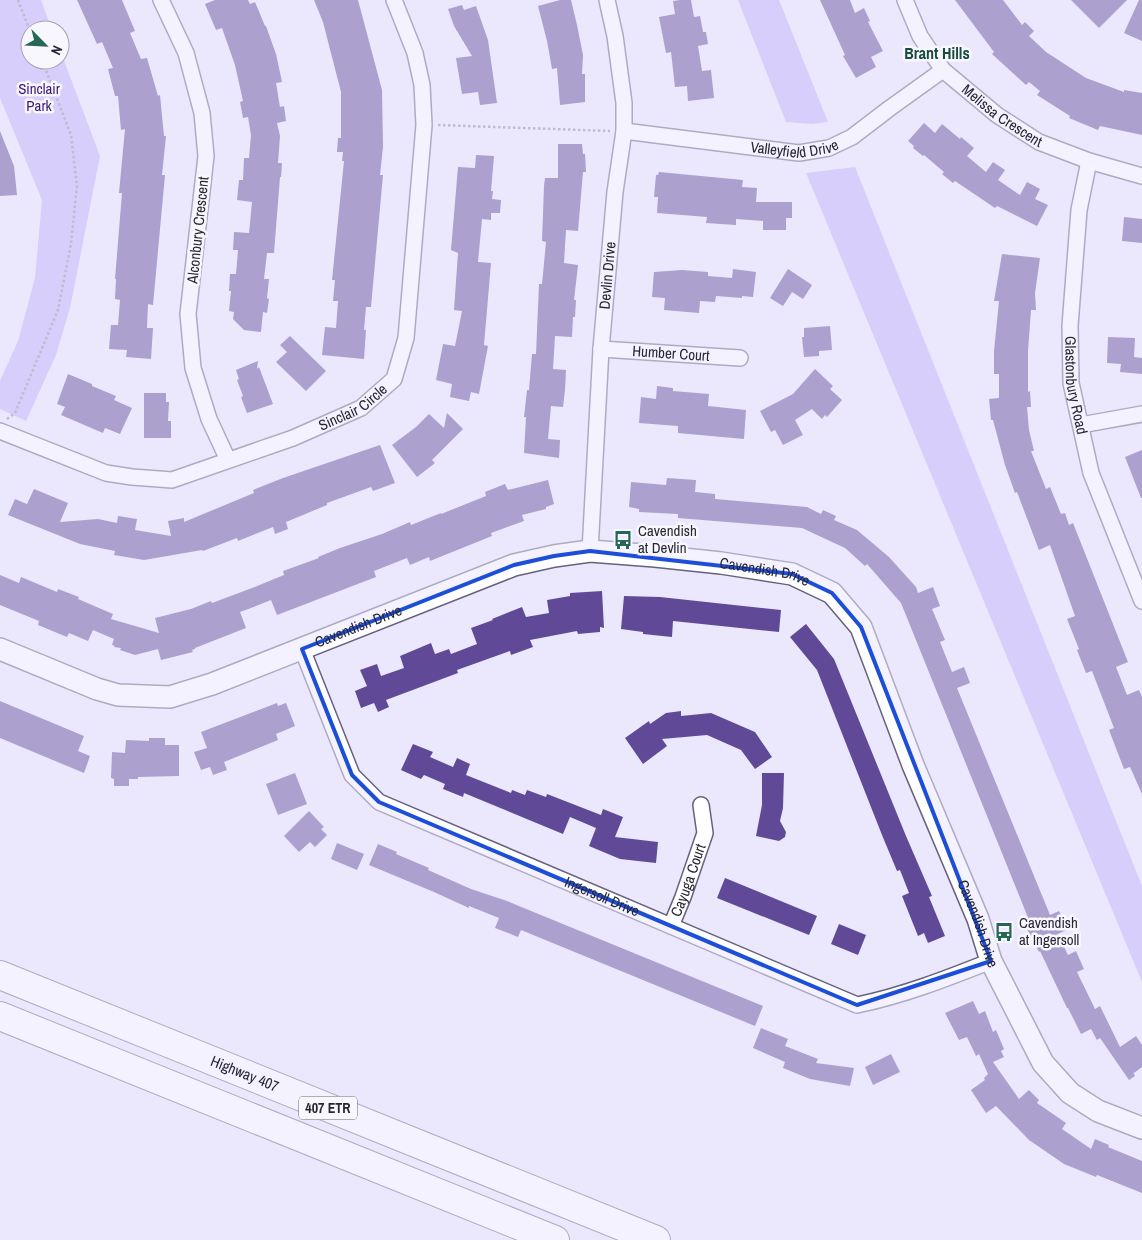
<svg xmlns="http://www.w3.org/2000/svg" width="1142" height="1240" font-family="'Archivo Narrow',sans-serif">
<rect width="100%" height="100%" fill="#ebe8fd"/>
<!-- green -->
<g fill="#c0aff9">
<polygon points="0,0 41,0 52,30 30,30 30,60 60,60 60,50 100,156 70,308 56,355 26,421 0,409 0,381 18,341 35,278 42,200 0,98"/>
<polygon points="738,0 779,0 828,122 812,124 786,122"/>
<polygon points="855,167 1142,886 1142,982 806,173"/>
</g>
<!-- building -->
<g fill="#604a98">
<polygon points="77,0 122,0 135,31 130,33 141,59 147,58 158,96 160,95 164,136 166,136 162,175 165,175 153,305 148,304 147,328 153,328 151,359 126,357 127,350 109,349 111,325 118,325 120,300 115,299 116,279 115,279 122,193 119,193 125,129 121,130 118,96 115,96 108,69 113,68 102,42 97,44"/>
<polygon points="215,0 248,0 250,4 255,2 265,26 266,26 276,54 282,82 276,83 280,107 284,106 286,121 277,123 280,136 278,163 282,163 281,177 280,177 274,253 267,253 264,279 269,279 267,298 269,299 267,313 263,312 261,332 244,330 233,319 234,312 229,311 231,291 229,291 230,274 236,274 238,250 233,250 234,232 249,233 252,202 237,200 239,180 243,180 244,158 249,158 251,135 248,117 243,118 240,102 243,101 235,65 222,28 216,30 205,4"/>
<polygon points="314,0 358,0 382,90 383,147 380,175 383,175 371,307 366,307 364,330 366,330 364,359 322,355 325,327 336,328 338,301 333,301 335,280 332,280 344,161 342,161 343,152 337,152 338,138 341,138 341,92 323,22"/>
<polygon points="560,0 571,0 577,25 583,55 582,74 585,74 585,102 560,105 557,68 552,69 547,41 538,6"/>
<polygon points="680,0 691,0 694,17 700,16 703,32 706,32 708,44 698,46 702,71 711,70 714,98 688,101 687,86 675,87 671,52 666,53 659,17 675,14 673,1"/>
<polygon points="820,0 850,0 855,13 864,8 870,21 868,22 883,51 871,57 876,67 856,78 843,56 845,55"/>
<polygon points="955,0 1003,0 1022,25 1025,22 1034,31 1029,36 1046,52 1086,78 1124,92 1124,90 1142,93 1142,135 1100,126 1098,130 1069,118 1070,116 1037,95 1040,91 1029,82 1026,85 992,54 994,52"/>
<polygon points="1071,0 1127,0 1099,28"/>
<polygon points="1139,0 1142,0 1142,41 1124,33"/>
<polygon points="462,5 464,10 476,6 488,40 497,103 480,105 478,92 462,94 456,58 472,56 454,26 448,9"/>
<polygon points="924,123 935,133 942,124 960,139 961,137 974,148 967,156 986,172 993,162 1005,170 998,180 1020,195 1027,182 1040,189 1035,199 1048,205 1037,226 997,206 995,208 955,181 953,183 942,174 944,172 924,155 923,156 913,148 914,146 908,141"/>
<polygon points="0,131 14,166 17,195 0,196"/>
<polygon points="558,144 582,144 583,154 585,154 586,172 583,172 578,231 566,230 564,263 578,265 574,300 576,300 575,317 573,317 572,337 555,336 553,369 566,370 565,390 563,407 551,406 548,439 560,440 559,458 524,453 526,417 524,417 527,390 529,390 532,354 536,354 539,284 542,284 546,242 542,241 544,186 545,178 558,178"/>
<polygon points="476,155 494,156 491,191 493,191 492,199 501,200 500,213 491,213 491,220 482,219 478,262 491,263 484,345 488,346 479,394 471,392 469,401 450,397 452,384 436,380 443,344 455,346 462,311 454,310 458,253 451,250 458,167 475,168"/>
<polygon points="659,172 743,180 742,187 757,188 756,202 792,202 792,218 786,218 786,230 763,230 763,221 736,219 736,225 706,223 707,217 657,213 658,197 654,197 656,175 658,175"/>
<polygon points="1124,217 1142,219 1142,243 1122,241"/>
<polygon points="1002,254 1040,258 1035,293 1036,310 1031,310 1028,351 1028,392 1030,391 1031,407 1027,407 1029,430 1034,451 1031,451 1046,489 1050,487 1061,514 1065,513 1069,525 1073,523 1128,662 1116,667 1127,695 1139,690 1142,697 1142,794 1130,767 1124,769 1109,730 1114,728 1092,671 1086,673 1077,650 1079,649 1067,619 1075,616 1050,545 1039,550 1017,492 1015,493 1005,465 993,420 991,420 989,399 999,398 999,374 994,374 994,351 999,301 994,301"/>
<polygon points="733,269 756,272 753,297 742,296 742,298 716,296 715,302 700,301 699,313 664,310 665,298 652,297 654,272 682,270 708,272 708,276 732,278"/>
<polygon points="788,269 812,285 803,299 792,292 783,306 770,298"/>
<polygon points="830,326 832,350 819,351 819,356 804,357 802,337 804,337 804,328"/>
<polygon points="290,336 326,371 306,391 276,362 287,352 280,345"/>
<polygon points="1108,337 1135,338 1134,357 1142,358 1142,374 1120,372 1121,364 1107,363"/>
<polygon points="258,361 257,369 259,367 273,404 247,413 241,397 243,396 237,380 239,379 236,370"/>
<polygon points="815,369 833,386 830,389 842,400 827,417 825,415 822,419 812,409 795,420 803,435 783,445 775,430 771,432 760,411 793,394"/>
<polygon points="68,374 92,384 92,386 116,396 114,400 132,408 120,434 105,428 103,433 61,415 65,407 57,404"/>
<polygon points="657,386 673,388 673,391 709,394 708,406 746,410 744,439 678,433 678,426 639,423 641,397 656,399"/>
<polygon points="144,393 166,393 166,402 169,402 168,421 171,421 171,438 144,438"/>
<polygon points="447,413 463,429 432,460 435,463 417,477 392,445 416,427 429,414 444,428"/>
<polygon points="380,445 395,483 373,491 371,487 327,503 327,505 286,522 288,529 275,534 273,527 238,541 237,538 203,551 202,550 144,560 114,555 115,551 80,544 8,515 15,499 27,504 34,489 68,503 60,522 98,519 117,523 118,516 137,519 135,530 171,536 168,521 184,518 184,522 254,493 253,490 283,478"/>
<polygon points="1142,450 1142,498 1141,498 1125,457"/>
<polygon points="667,478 696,480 695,492 715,494 715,499 807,507 821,514 823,510 836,516 834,520 857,530 889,557 916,587 918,593 933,587 940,606 932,609 945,640 940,642 952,672 964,667 970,683 957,688 1050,915 1059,911 1068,929 1058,934 1068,955 1076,951 1084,969 1077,972 1095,1009 1100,1006 1120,1047 1136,1036 1142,1045 1142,1067 1134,1073 1133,1072 1135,1076 1129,1080 1100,1038 1097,1040 1091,1029 1081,1034 1068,1008 1067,1008 1040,951 1039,952 1026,927 1031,925 901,603 867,564 865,566 845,548 802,528 678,518 678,514 639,512 639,509 629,507 631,482 666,485"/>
<polygon points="548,480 554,504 546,507 546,509 522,515 524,521 491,533 492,536 430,561 429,557 410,565 407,558 374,571 376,577 277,615 271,600 251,608 240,612 246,628 195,648 195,649 192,650 193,652 161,660 158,649 135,655 120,650 121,648 114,647 115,646 112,645 114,639 93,630 88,641 69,633 67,637 38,625 39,621 0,605 0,575 19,583 21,577 57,592 58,589 79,597 78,599 113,614 111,619 159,633 155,618 191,609 211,601 212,603 252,588 284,575 283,571 319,558 318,557 340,548 382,534 410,522 411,525 441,513 441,514 486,496 485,492 505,484 508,490"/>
<polygon points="602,591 604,628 600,627 600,632 578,634 577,631 530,640 533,647 511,655 510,651 457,670 458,673 386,700 389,707 378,712 374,703 361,708 355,691 367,686 360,670 377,664 381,676 404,668 400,656 431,643 435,654 449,649 451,654 477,644 471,628 493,620 492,619 522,607 526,617 549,613 547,600 570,596 570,593"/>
<polygon points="624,596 660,597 781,610 779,632 673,621 672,637 643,634 643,632 621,629"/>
<polygon points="806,624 834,659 906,836 932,896 929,897 945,936 928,943 924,933 918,936 902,896 909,893 900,870 897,871 882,835 817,670 790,637"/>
<polygon points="0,701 84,736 78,751 90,756 84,773 0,738"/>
<polygon points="277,703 278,706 286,703 295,726 276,734 278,740 224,762 227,770 213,775 210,767 201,770 194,752 207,748 201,732"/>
<polygon points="681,711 681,716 711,713 755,732 772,757 755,769 741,750 707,735 662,739 667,746 643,764 625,738 649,721 650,724 666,713"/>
<polygon points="149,738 165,738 165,745 179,745 179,776 138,777 138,779 129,779 129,786 114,786 114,779 111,778 112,752 125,753 126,740 149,741"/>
<polygon points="413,744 433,752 430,757 453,767 457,758 470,764 466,775 511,793 512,790 525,795 527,790 546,797 547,794 601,815 603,809 623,817 615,837 658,842 656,863 620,859 589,846 596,828 570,817 563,834 464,793 463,797 443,789 445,784 424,775 421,779 401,770"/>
<polygon points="295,773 307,804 278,815 266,784"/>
<polygon points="762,773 784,773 783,808 780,821 786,832 785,837 779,841 756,836 762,805"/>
<polygon points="309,811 324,827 321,829 327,835 315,847 310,842 299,852 284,836"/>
<polygon points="337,843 364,854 357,870 331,859"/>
<polygon points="378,844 397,852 396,854 429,868 428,870 471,889 507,901 763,1006 755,1026 521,930 518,937 495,928 499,918 469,906 469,908 434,892 369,865"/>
<polygon points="725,878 817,916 809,935 717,898"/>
<polygon points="839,924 866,935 858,955 831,944"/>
<polygon points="973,1001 979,1014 985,1011 993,1032 996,1030 1004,1049 1001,1051 1004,1057 993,1062 1019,1099 1029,1090 1039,1100 1037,1103 1066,1123 1062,1129 1091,1149 1095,1139 1109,1145 1108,1147 1142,1161 1142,1193 1097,1175 1096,1177 1064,1164 1029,1140 996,1106 986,1113 971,1090 985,1080 984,1078 988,1074 979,1054 976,1056 967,1037 959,1040 945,1013"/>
<polygon points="761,1028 788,1039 785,1046 818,1059 816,1063 854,1068 850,1086 810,1079 783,1068 785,1062 753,1048"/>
<polygon points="891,1054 900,1072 873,1085 865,1067"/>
</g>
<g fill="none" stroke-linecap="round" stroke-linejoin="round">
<!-- street casing -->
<g stroke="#67617f" stroke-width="18">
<g id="street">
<polyline points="161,0 186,53 202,113 206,156 188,314 193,368 209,419 228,460"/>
<path id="s1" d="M905 0 920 36 943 70 997 115 1039 142 1089 161 1142 176"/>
<path id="s2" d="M624 131 799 153 829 148 852 137 890 108 943 70"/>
<path id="s3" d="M1089 161 1079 210 1070 326 1071 383 1091 473 1142 601"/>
<path id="s4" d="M601 349 740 358"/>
<polyline points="1081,425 1142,414"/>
<path id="s5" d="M0 431 106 473 132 477 172 480 293 438 361 408 394 379 406 338 424 125 422 85 415 53 394 0"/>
<path id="s6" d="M590 551 601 349 615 192 624 131V103L615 36 607 0"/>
<path id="s7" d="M302 649 352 775 379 802 857 1005C902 996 948 978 991 961"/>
<path id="s8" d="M671 926 683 897 705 833 701 805"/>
</g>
</g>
<!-- secondary casing -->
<g stroke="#67617f" stroke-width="24">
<g id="secondary">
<path id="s9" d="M0 649 97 689 118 695 170 697 212 684 514 565 554 556 590 551 655 556 721 563 792 574 832 593 861 627 913 765 978 919 991 961 1043 1063 1070 1093 1098 1111 1142 1128"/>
</g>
</g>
<!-- highway casing -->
<g stroke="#67617f" stroke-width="30">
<g id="highway">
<path id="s10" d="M0 975 656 1240"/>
<polyline points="0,1016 555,1240"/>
</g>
</g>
<!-- path -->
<g stroke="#8b8899" stroke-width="2.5" stroke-dasharray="2.5 2.5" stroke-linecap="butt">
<polyline points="18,0 30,31"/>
<polyline points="438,125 610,131"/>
<polyline points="7,419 15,413 58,310 71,244 77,186 71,135 42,60"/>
</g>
<!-- street -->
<use href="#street" stroke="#fff" stroke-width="15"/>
<!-- secondary -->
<use href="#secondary" stroke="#fff" stroke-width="21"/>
<!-- highway -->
<use href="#highway" stroke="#fff" stroke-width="28"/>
</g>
<!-- marked area -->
<path d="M0 0H1142V1240H0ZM590 551 792 574 832 593 861 627 991 961 857 1005 379 802 352 775 302 649 514 565 554 556Z" fill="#ebe8fd" fill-opacity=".55" fill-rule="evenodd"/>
<path fill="none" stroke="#1d4ed8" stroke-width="4" stroke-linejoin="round" d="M590 551 792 574 832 593 861 627 991 961 857 1005 379 802 352 775 302 649 514 565 554 556Z"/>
<!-- icons -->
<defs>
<g id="bus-bare" transform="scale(1.5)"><path d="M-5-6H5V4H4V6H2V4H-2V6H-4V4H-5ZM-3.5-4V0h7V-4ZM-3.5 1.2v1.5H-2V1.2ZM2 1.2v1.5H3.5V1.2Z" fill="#256655" stroke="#f8f7fe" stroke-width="2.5" paint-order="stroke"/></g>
</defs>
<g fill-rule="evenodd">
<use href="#bus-bare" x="623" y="540"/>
<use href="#bus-bare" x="1004" y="932"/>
</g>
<g text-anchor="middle" stroke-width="5" stroke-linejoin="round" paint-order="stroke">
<!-- shield labels -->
<rect fill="#f8f7fe" stroke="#676570" stroke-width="1" x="299" y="1096.5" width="58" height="23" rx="4"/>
<g font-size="14" font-weight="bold" fill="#292633">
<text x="328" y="1113">407 ETR</text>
</g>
<!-- park labels -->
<g font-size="15" fill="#3d1579" stroke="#f8f7fe">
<text x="39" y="94">Sinclair<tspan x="39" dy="17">Park</tspan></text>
</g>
<!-- street labels -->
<g font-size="15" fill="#292633" stroke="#f8f7fe">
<text dy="5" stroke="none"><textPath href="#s1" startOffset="155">Melissa Crescent</textPath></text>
<text dy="5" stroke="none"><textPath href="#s2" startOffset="172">Valleyfield Drive</textPath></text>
<text transform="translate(198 230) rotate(-84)" y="5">Alconbury Crescent</text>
<text dy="5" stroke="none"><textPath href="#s6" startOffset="276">Devlin Drive</textPath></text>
<text dy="5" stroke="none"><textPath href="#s4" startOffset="70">Humber Court</textPath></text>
<text dy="5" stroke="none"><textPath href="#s3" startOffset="226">Glastonbury Road</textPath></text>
<text dy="5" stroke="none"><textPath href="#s5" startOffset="376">Sinclair Circle</textPath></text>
<text dy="5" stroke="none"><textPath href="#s9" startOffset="801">Cavendish Drive</textPath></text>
<text dy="5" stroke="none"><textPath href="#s9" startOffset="380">Cavendish Drive</textPath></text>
<text dy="5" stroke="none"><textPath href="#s8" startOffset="49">Cayuga Court</textPath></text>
<text dy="5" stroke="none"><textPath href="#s7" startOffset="416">Ingersoll Drive</textPath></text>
<text dy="5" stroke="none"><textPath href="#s9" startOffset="1236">Cavendish Drive</textPath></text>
<text dy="5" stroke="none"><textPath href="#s10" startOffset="264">Highway 407</textPath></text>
</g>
<!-- poi labels -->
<g font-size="15" fill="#292633" stroke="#f8f7fe" text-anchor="start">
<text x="638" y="536">Cavendish<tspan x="638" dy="17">at Devlin</tspan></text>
<text x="1019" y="928">Cavendish<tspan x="1019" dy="17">at Ingersoll</tspan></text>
</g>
<!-- neighbourhood labels -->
<g font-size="16" font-weight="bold" fill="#184c3f" stroke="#f8f7fe">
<text x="937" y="59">Brant Hills</text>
</g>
</g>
<!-- north arrow -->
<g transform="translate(45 45) rotate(114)"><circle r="24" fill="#f8f7fe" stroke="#a5a3ad"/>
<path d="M0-4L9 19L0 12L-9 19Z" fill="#256655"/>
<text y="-8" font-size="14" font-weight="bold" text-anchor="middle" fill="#292633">N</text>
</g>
</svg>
